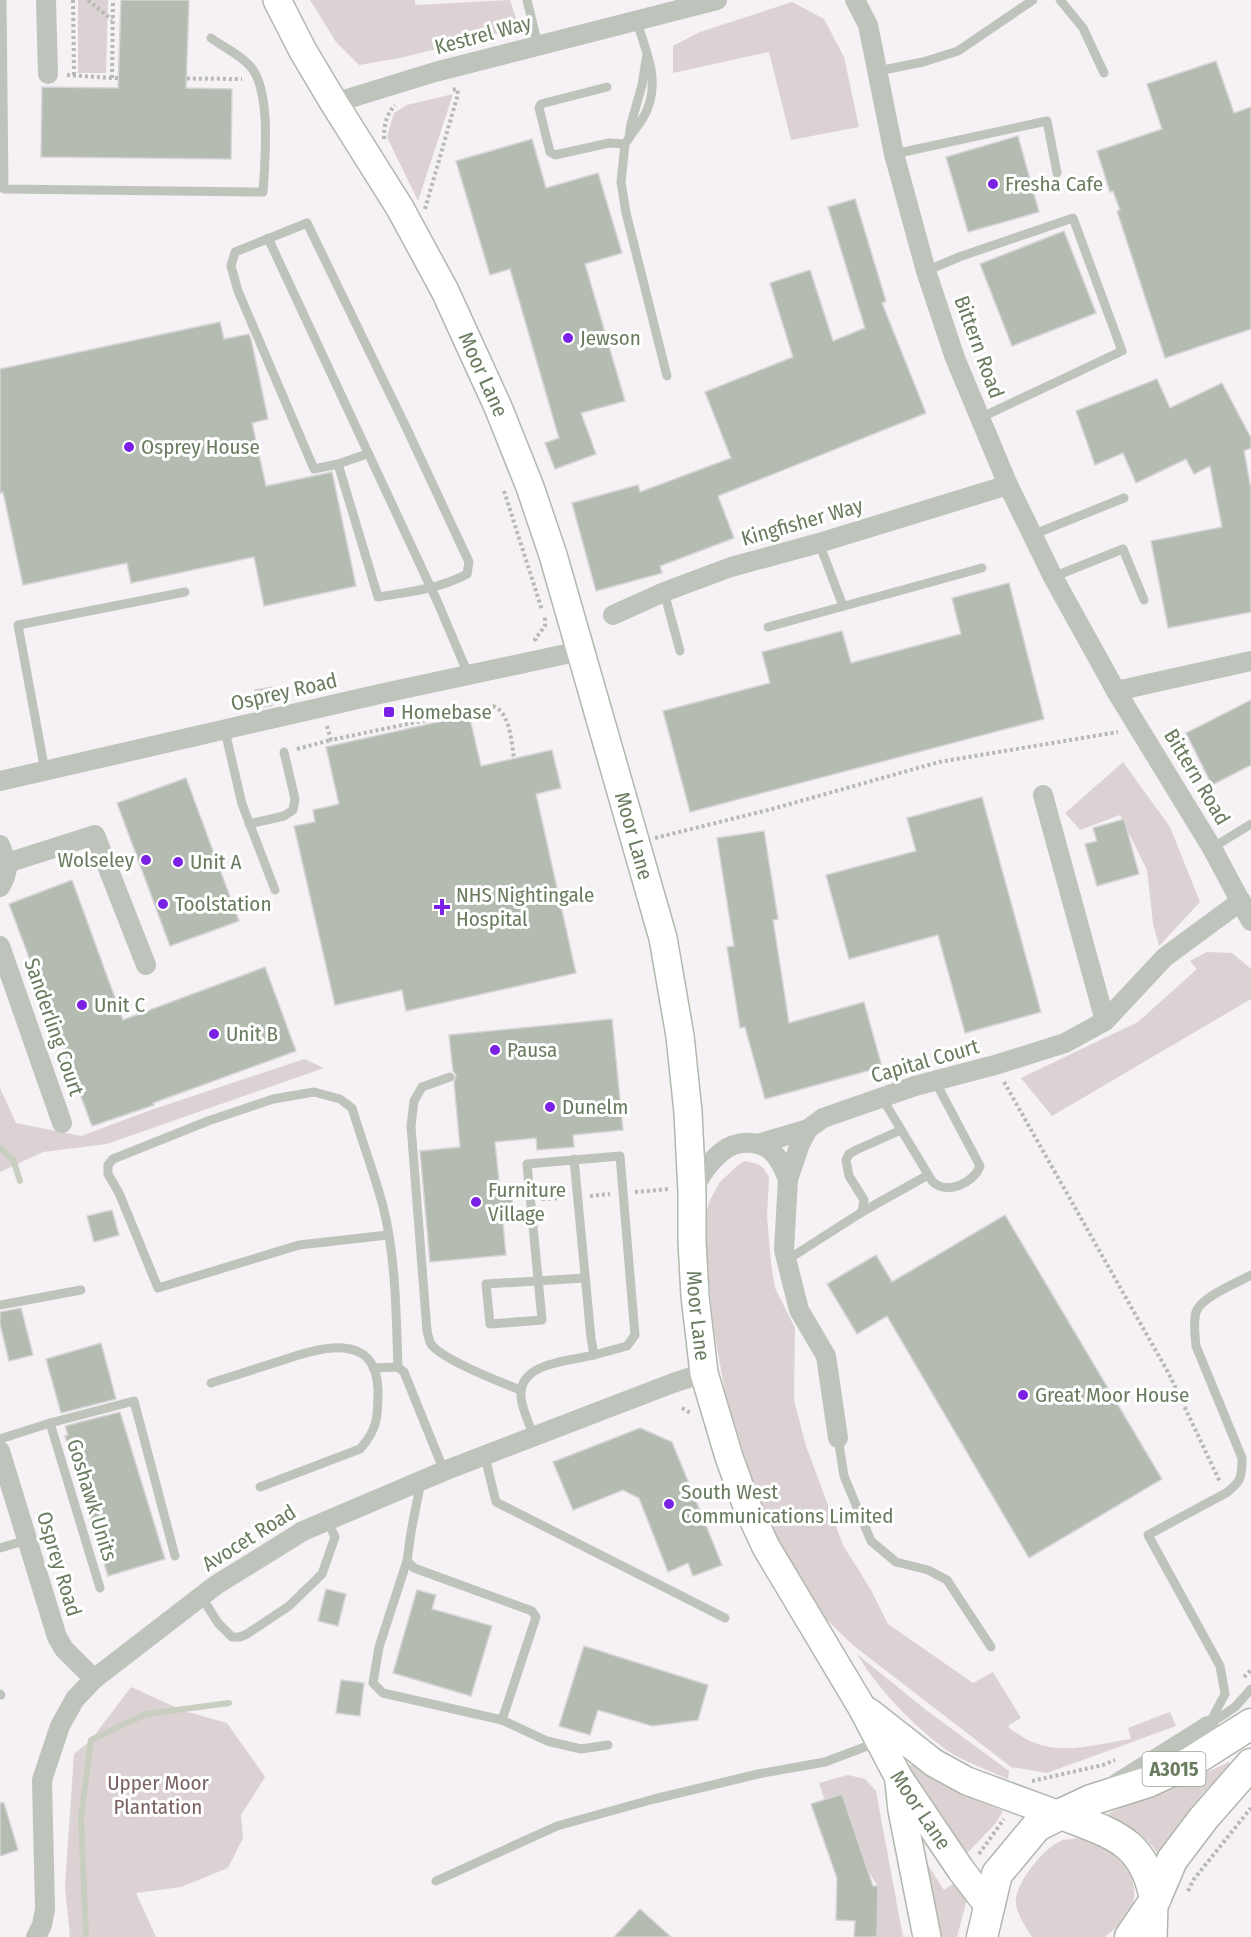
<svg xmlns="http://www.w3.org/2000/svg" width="1251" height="1937" font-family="'Fira Sans Condensed',sans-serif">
<rect width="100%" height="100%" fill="#f5f1f4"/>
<!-- green -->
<g fill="#dcd2d4">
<polygon points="78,0 108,0 106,73 78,73"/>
<polygon points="310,0 415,0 415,5 510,0 519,28 400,58 359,65 336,42"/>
<polygon points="792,2 824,19 844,57 859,127 791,140 769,52 673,73 673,46 700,32"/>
<polygon points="453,94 418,201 387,137 394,113 407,105"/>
<polygon points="1123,762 1170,827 1200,902 1159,946 1153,923 1147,870 1120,815 1080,830 1065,813"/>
<polygon points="1207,952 1232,953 1251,969 1251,999 1052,1116 1021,1078 1138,1022 1197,969 1190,961"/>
<polygon points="304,1059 324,1068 107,1144 43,1152 0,1172 0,1088 16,1123 81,1136 151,1110"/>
<path d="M744 1161 758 1164 764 1169 769 1177 767 1217 771 1263 775 1288 795 1328 794 1400 806 1446 843 1545 871 1590 888 1624 973 1683 993 1672 1021 1718 1008 1726C1012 1731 1018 1734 1023 1737 1057 1758 1095 1744 1131 1739L1128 1728 1170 1712 1176 1726 1047 1773 1011 1767 854 1646 827 1620 799 1577 770 1525 753 1484 725 1392 713 1325 704 1223 709 1202 719 1183 737 1166Z"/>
<path d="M857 1654 926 1710 1009 1771 1008 1779C988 1770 964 1762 945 1749 913 1725 878 1689 857 1654Z"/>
<polygon points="131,1687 184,1711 227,1723 265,1777 241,1815 243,1838 228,1868 181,1887 136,1893 156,1937 70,1937 65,1886 74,1754 91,1740"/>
<path d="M1229 1762 1231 1767C1200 1791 1180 1823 1159 1856 1149 1837 1126 1825 1107 1814 1147 1795 1189 1781 1229 1762Z"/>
<polygon points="905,1765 914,1765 960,1793 1003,1811 996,1823 966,1854"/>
<polygon points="848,1775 865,1779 876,1791 903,1937 877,1937 878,1886 868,1871 842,1794 825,1801 819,1783"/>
<path d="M1078 1838C1105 1846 1137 1863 1134 1897 1133 1902 1133 1910 1130 1915 1125 1923 1112 1930 1105 1937H1032C1026 1927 1014 1911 1016 1898 1019 1879 1045 1846 1063 1840 1068 1839 1073 1839 1078 1838Z"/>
<polygon points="916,1846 944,1890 956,1882 967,1899 957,1937 936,1937"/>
</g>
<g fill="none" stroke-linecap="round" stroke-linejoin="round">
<!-- stream -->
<g stroke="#c8cfc0" stroke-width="6">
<polyline points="0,1148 13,1159 20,1181"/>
<polyline points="86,1937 81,1817 91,1740 146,1714 229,1703"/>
</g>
</g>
<!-- building -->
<g fill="#b4bbb0" stroke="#d6d4d6" stroke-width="1.5">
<polygon points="121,0 189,0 186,88 232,89 231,159 41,157 42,87 118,88"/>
<polygon points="1216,61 1234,113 1251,107 1251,329 1165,358 1117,211 1120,210 1113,191 1110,192 1097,151 1162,129 1147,84"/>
<polygon points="1018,136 1039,212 968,232 946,157"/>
<polygon points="532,139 546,188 598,173 622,253 585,264 625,401 581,413 596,454 555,469 545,443 559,438 510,269 490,275 456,161"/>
<polygon points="855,199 886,301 882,303 926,413 718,496 734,538 660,566 662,573 596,591 572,503 638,485 640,492 731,458 705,392 793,357 770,283 810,270 833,341 865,328 828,207"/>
<polygon points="1064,231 1096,313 1012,346 980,264"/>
<polygon points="220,322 224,339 249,334 251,339 268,419 252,423 266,486 332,472 356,586 264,606 254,557 131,583 127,563 23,585 3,492 0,493 0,369"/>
<polygon points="1157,379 1170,408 1222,383 1251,438 1251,448 1244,451 1251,489 1251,612 1168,628 1151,541 1222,527 1210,466 1194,474 1186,459 1136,483 1123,453 1095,465 1076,411"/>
<polygon points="1009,583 1044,719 690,812 663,711 770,683 762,652 842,631 851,663 961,634 952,598"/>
<polygon points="272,687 275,701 271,706 262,707 257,703 255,690"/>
<polygon points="1251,700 1251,765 1212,785 1186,733"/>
<polygon points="469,715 481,766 552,750 561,788 536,794 576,973 406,1011 402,990 335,1005 294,826 315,822 313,810 339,804 326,747"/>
<polygon points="186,778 239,921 170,946 117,803"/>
<polygon points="982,797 1041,1012 965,1033 938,935 849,959 826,875 916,851 907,818"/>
<polygon points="1124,819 1139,874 1097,886 1085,844 1097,841 1093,828"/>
<polygon points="764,831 778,919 773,920 789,1023 864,1002 882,1067 765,1099 745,1027 740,1028 727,947 734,946 717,838"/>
<polygon points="72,880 123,1020 265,967 296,1051 153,1103 154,1105 92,1126 9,904"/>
<polygon points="612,1019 623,1130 573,1135 574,1147 537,1150 536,1138 495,1142 501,1200 512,1199 514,1222 503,1223 506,1255 430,1262 420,1151 460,1147 454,1082 456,1075 453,1071 449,1035"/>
<polygon points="112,1210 119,1235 94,1242 87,1216"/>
<polygon points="1005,1215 1162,1479 1029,1558 887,1316 857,1334 827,1284 876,1255 892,1282"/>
<polygon points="21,1308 33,1355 9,1361 0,1324 0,1312"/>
<polygon points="101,1343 116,1399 61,1413 46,1359"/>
<polygon points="120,1412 165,1559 108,1576 65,1436 68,1435 65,1426"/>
<polygon points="640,1428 672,1442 722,1565 693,1576 688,1563 668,1572 639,1498 623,1490 573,1510 553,1462"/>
<polygon points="326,1589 346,1594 338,1626 318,1621"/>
<polygon points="417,1590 436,1595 432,1609 492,1626 471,1696 393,1673"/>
<polygon points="584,1646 708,1685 698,1720 652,1726 598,1710 590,1735 559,1726"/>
<polygon points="341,1680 364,1683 360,1716 336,1713"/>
<polygon points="842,1794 873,1886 878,1886 877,1937 854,1937 855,1921 836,1920 837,1878 811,1804"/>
<polygon points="0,1803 4,1803 18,1850 0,1856"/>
<polygon points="640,1909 671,1937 614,1937"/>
</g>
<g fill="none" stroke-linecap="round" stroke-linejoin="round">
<!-- secondary casing -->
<g stroke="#b1b8ad" stroke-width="30">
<g id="secondary">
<path id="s1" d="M277 0 303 51 334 103 400 208 445 291 498 407 530 487 553 555 663 938 680 1036 688 1112 692 1192V1241L695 1296 704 1373 729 1457 746 1504 766 1547 861 1706 899 1778 961 1870 990 1908"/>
<polyline points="869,1712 934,1763 967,1781 1059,1815"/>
<polyline points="899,1782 902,1810 927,1937"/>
<polyline points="1153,1937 1154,1904"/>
</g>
</g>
<!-- primary casing -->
<g stroke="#b0b6ac" stroke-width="33">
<g id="primary">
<polyline points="1061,1814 1091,1800 1148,1782 1191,1762 1251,1724"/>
<polyline points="1155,1900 1172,1860 1203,1819 1251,1764"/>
<path d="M982 1937 997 1874 1037 1826 1061 1814C1112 1834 1145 1840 1155 1900L1130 1937"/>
</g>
</g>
<!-- path -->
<g stroke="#b6bab3" stroke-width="4" stroke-dasharray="3 3" stroke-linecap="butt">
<polyline points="73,0 74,76"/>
<polyline points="88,0 112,20"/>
<polyline points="67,75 112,78 242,79"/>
<polyline points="112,78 113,0"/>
<path d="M384 139C384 125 386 115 395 105"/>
<polyline points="425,209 458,94 457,89 452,90"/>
<polyline points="504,491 542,610"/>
<polyline points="536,641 535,639 545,626 545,617"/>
<path d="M327 726 331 740 493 706C511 713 511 742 514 758"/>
<polyline points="297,749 331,740"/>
<polyline points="655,838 772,809 939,762 1118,732"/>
<polyline points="1004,1082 1169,1374 1220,1482"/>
<polyline points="635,1192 669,1189"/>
<polyline points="590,1196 610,1194"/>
<polyline points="542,1199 565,1198"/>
<polyline points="682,1408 692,1414"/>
<polyline points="1244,1677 1251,1670"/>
<polyline points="1032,1781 1103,1765 1115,1760"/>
<polyline points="979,1854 1004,1819"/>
<polyline points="1188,1891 1194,1879 1251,1808"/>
</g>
<!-- lane -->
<g stroke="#bec4bb" stroke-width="9">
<path d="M2 0 4 189 263 192C265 162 272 87 249 65 239 54 223 47 211 38"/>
<polyline points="527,0 538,45"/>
<polyline points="1060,0 1083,28 1104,73"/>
<path d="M637 22C646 52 660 79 647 110 643 120 635 129 629 138L631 124 642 85 647 54"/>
<polyline points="878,71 923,62 958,51 1033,0"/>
<polyline points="607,87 541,104 539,108 550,152 555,155 609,143 625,144"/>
<polyline points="629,138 625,144 621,182 626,213 667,376"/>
<polyline points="894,154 1047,121 1057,173"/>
<polyline points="268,238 438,603 468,674"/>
<polyline points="926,271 959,257 1073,218 1122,351 980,418"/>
<path d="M338 464 314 469 238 291 231 266 235 252 307 223 405 425 469 562 467 574C439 589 409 592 378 597L338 464 367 454"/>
<polyline points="1032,535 1124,498"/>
<polyline points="819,543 843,606"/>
<polyline points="1053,577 1123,549 1144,600"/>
<polyline points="664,592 680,651"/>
<polyline points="768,627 982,568"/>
<polyline points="225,731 242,804 275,890"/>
<polyline points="45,771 18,625 185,592"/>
<polyline points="249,824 284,816 293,810 295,799 284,752"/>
<polyline points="1212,848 1251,824"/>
<path d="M450 1077 422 1087 414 1101 411 1126 427 1331C428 1334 429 1341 431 1344 441 1359 502 1383 521 1390"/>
<path d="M882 1098 932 1181C946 1196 974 1183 980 1166L935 1081"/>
<polyline points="862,1212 864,1200 849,1176 846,1160 849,1154 856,1150 901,1130"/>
<path d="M388 1235 299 1245 158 1288 119 1193 108 1174V1165L113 1159 208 1121 273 1099 314 1092 340 1099 352 1108C362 1141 374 1173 383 1206 396 1258 396 1313 398 1367"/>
<polyline points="787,1260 862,1212 928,1175"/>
<polyline points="585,1278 486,1284 490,1324 542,1320 527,1164 620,1156 635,1335 627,1346 594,1355"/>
<polyline points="0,1305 81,1290"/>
<polyline points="373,1368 398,1367 404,1372 444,1471"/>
<path d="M211 1383C233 1376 255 1369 277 1362 314 1350 376 1327 378 1390 378 1416 378 1429 360 1449L260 1487"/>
<polyline points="50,1423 100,1588"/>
<path d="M534 1437C530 1425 522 1410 521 1397 518 1362 570 1361 594 1355L591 1338 574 1159"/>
<polyline points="838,1438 844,1476 871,1541 896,1562 928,1570 947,1580 991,1647"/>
<polyline points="0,1439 50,1423 134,1401 175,1556"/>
<polyline points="485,1457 496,1502 725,1618"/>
<polyline points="421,1481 411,1532 407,1561 379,1647 373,1683 383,1693 502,1720 547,1741 581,1749 608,1745"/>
<polyline points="0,1548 27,1540"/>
<polyline points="407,1561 414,1568 532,1611 536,1617 502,1720"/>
<polyline points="201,1596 218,1623 232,1637 240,1637 247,1634 289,1606 322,1574 335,1537 327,1520"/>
<polyline points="0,1694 1,1695"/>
<polyline points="1210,1724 1235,1707 1251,1689"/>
<path d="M1208 1726 1225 1694 1220 1666 1148 1535 1226 1493C1241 1482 1242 1477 1242 1458L1196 1346C1195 1335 1193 1323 1196 1312 1201 1297 1237 1283 1251 1275"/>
<polyline points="436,1881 557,1826 654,1799 758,1774 825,1762 878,1742"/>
</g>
<!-- street -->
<g stroke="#bec4bb" stroke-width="20">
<polyline points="46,0 48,74"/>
<polyline points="855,0 868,25 894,154 926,271 955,358 1008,485 1053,577 1116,691 1212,848 1251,921"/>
<polyline points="334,103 435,72 717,0"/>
<polyline points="613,615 664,592 731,567 819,543 1008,485"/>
<polyline points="1116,691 1251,661"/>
<polyline points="0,781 384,693 580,651"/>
<polyline points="1043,795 1105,1021"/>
<path d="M0 845C7 863 11 869 0 887"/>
<polyline points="7,863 95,835 146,965"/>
<polyline points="0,946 62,1123"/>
<polyline points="808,1129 800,1144 788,1179 784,1250 799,1310 826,1356 838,1438"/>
<polyline points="758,1144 808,1129 823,1118 915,1086 995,1065 1065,1043 1105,1021 1165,957 1241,901"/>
<path d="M692 1192C700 1177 709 1161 723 1151 736 1140 759 1140 771 1151 780 1158 784 1170 788 1179"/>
<polyline points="0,1451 57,1637 64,1649 94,1679"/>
<polyline points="1116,1784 1208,1726"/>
<polyline points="36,1937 42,1925 45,1909 42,1780 60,1726 75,1699 94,1679 216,1585 303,1531 444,1471 673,1383 704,1373"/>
</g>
<!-- secondary -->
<use href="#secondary" stroke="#fff" stroke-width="27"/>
<!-- primary -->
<use href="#primary" stroke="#fff" stroke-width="30"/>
</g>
<!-- markers -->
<g fill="#7a21e5" stroke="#fff" stroke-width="2">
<circle cx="993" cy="184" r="6"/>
<circle cx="568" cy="338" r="6"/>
<circle cx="129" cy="447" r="6"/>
<rect x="383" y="706" width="12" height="12" rx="3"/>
<circle cx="146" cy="860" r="6"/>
<circle cx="178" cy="862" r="6"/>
<circle cx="163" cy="904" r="6"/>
<path d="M439 898h6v6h6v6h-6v6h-6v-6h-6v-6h6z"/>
<circle cx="82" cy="1005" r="6"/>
<circle cx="214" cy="1034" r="6"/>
<circle cx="495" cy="1050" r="6"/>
<circle cx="550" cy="1107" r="6"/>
<circle cx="476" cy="1202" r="6"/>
<circle cx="1023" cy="1395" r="6"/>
<circle cx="669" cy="1504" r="6"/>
</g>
<g text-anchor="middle" stroke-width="6" stroke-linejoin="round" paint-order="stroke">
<!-- shield labels -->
<rect fill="#fff" stroke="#96a38f" stroke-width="1.5" x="1142.5" y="1752" width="63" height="34" rx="4.5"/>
<g font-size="20" font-weight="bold" fill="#697c5f">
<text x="1174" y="1776">A3015</text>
</g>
<!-- street labels -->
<g font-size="21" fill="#697c5f" stroke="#fff">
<text transform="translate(483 35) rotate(-15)" y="7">Kestrel Way</text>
<text transform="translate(979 347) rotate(70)" y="7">Bittern Road</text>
<text dy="7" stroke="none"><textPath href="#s1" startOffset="428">Moor Lane</textPath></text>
<text transform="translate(802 522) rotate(-16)" y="7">Kingfisher Way</text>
<text transform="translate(284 692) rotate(-13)" y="7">Osprey Road</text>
<text transform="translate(1197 777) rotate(59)" y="7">Bittern Road</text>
<text dy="7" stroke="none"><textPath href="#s1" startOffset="914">Moor Lane</textPath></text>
<text transform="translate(54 1027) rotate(71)" y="7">Sanderling Court</text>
<text transform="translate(925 1061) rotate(-16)" y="7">Capital Court</text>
<text dy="7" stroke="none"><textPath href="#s1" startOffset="1400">Moor Lane</textPath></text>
<text transform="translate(92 1500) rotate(73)" y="7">Goshawk Units</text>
<text transform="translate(249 1538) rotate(-32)" y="7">Avocet Road</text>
<text transform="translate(59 1564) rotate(73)" y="7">Osprey Road</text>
<text dy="7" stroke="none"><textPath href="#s1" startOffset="1948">Moor Lane</textPath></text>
</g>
<!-- poi labels -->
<g font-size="21" fill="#697c5f" stroke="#fff" text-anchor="start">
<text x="1005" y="191">Fresha Cafe</text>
<text x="580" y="345">Jewson</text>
<text x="141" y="454">Osprey House</text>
<text x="401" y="719">Homebase</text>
<text x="134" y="867" text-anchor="end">Wolseley</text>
<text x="190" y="869">Unit A</text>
<text x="456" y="902">NHS Nightingale<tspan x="456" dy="24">Hospital</tspan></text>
<text x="175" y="911">Toolstation</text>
<text x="94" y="1012">Unit C</text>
<text x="226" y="1041">Unit B</text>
<text x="507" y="1057">Pausa</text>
<text x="562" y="1114">Dunelm</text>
<text x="488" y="1197">Furniture<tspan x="488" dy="24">Village</tspan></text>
<text x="1035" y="1402">Great Moor House</text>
<text x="681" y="1499">South West<tspan x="681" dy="24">Communications Limited</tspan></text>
</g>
<!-- park labels -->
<g font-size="21" fill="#7a6362" stroke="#fff">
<text x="158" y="1790">Upper Moor<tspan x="158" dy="24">Plantation</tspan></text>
</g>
</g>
</svg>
